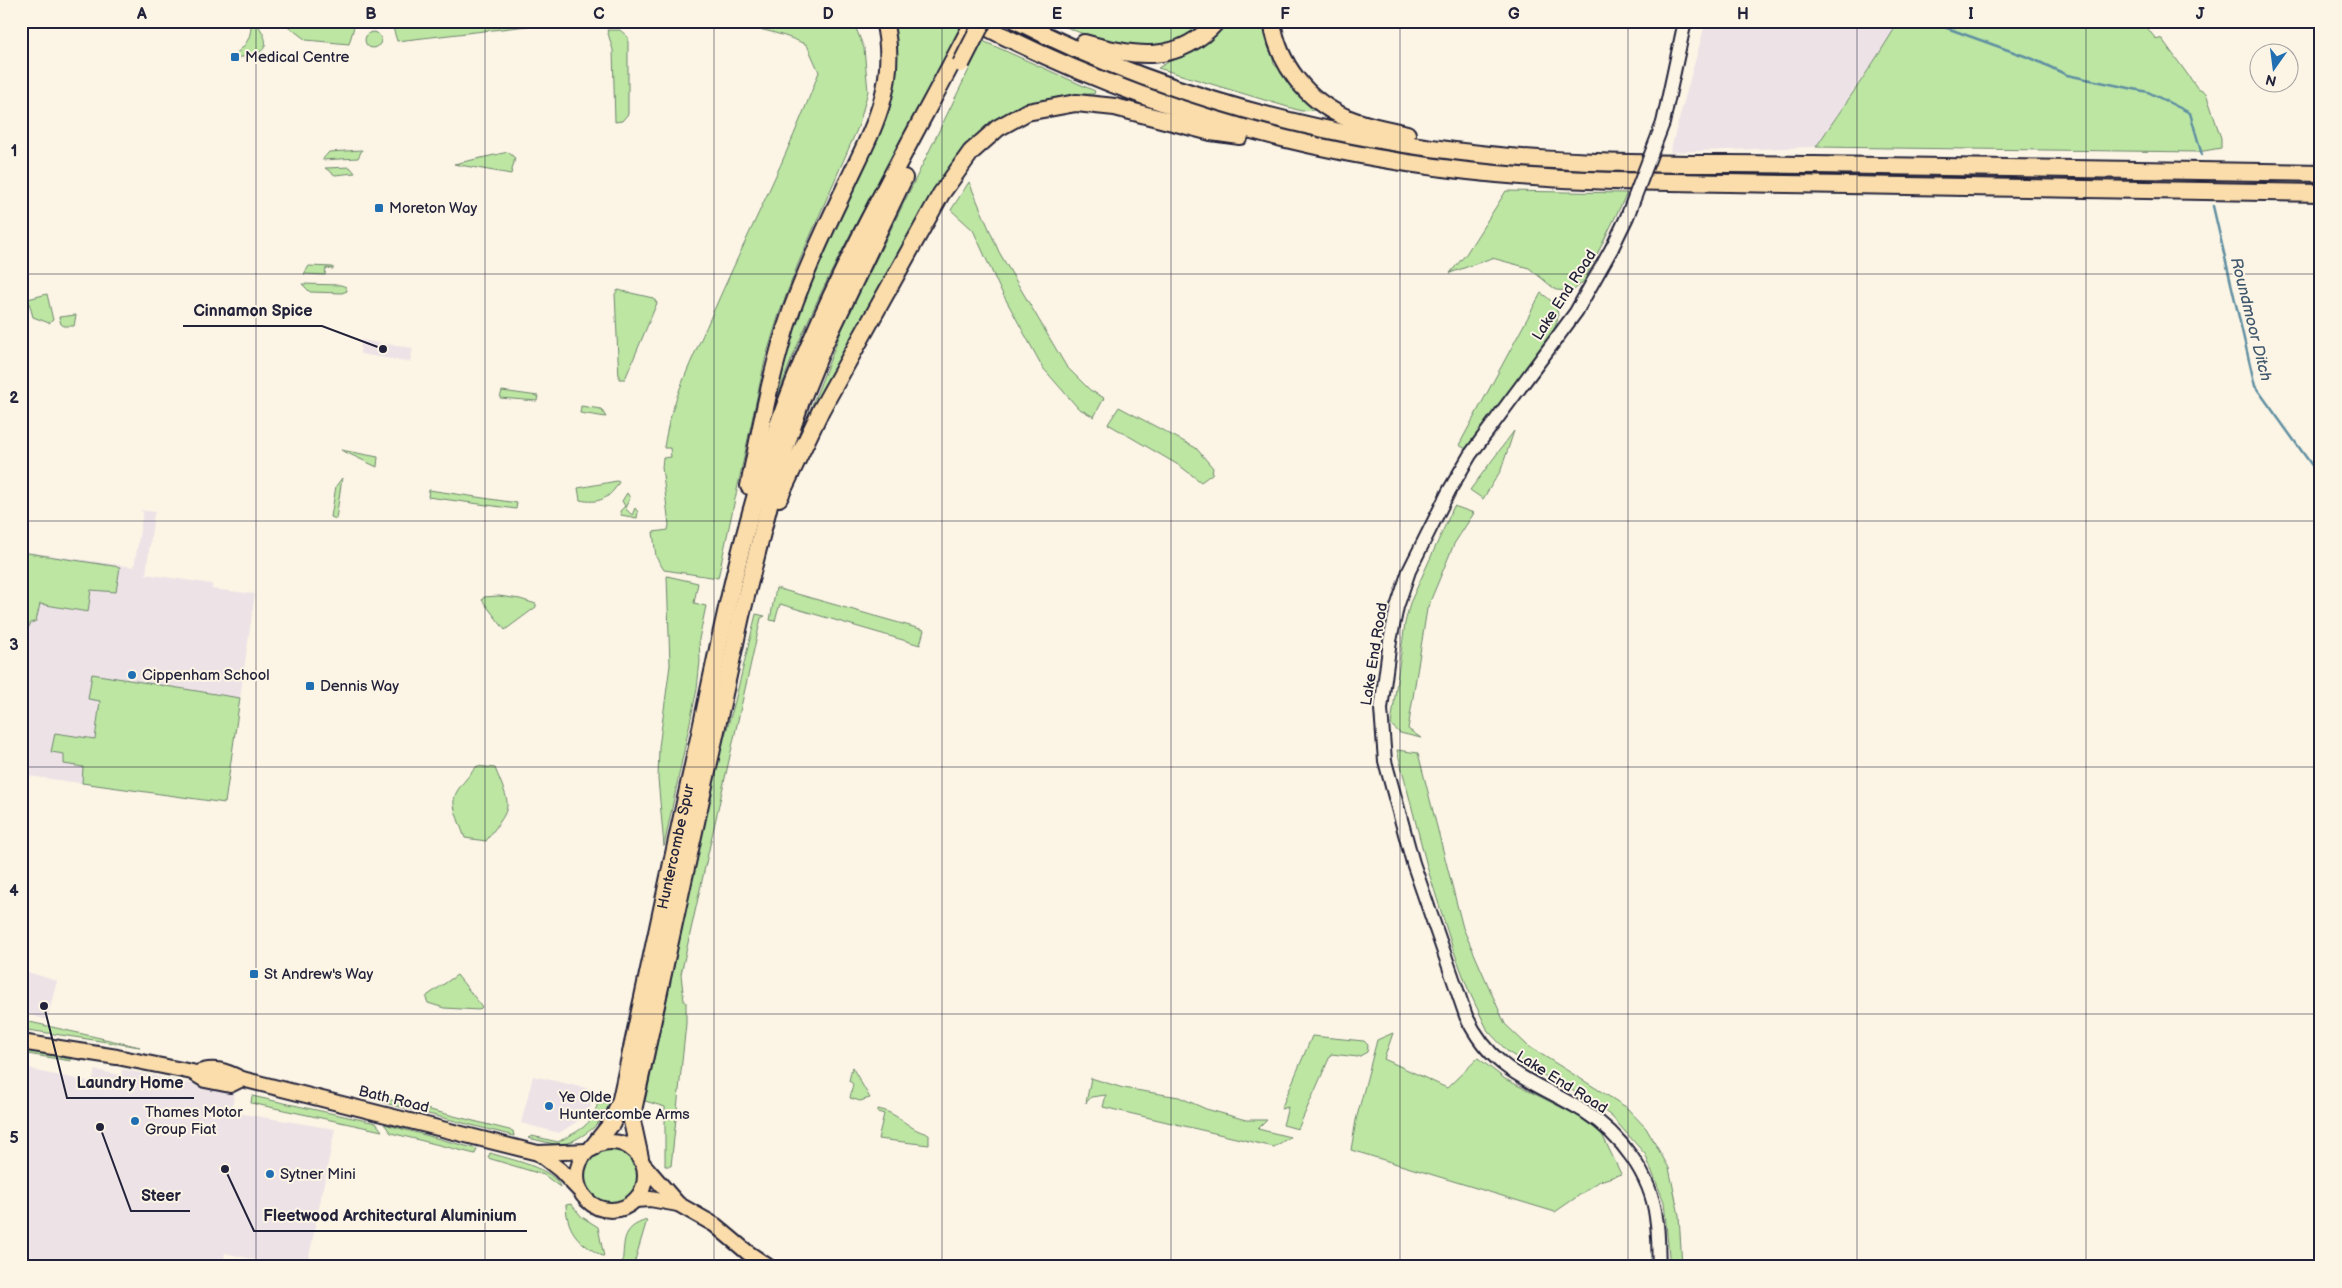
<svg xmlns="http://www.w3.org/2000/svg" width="2342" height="1288" font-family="'Balsamiq Sans',sans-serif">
<rect width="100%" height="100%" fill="#fcf5e5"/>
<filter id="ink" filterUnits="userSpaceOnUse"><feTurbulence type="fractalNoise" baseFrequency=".02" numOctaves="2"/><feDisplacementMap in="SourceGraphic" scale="10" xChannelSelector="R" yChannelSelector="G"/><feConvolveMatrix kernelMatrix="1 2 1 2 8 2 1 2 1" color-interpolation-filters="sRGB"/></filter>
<g filter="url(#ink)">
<!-- built -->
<g fill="#ede3e6">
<polygon points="1706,21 1899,21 1878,57 1863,76 1816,147 1670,152"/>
<polygon points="361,340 413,348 410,362 360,354"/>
<polygon points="140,510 156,512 154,514 146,574 212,584 212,589 255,594 225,803 21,775 21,551 134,567 143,512"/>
<polygon points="21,970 57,981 47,1020 21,1012"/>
<polygon points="21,1065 41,1072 92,1082 95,1070 121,1075 122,1069 235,1093 231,1112 335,1129 307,1267 286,1267 225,1253 223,1267 21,1267"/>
<polygon points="533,1076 595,1090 589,1114 559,1133 521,1123"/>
</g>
<!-- green -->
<g fill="#bce6a2" stroke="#6f846e">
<path d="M251 21H255C280 54 256 55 228 59 243 49 252 41 251 21Z"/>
<polygon points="281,21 363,21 354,27 349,44 306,40"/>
<polygon points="386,21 571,21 397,41 393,28"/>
<path d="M708 21H853L864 48 868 91 859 125 798 264 779 314 765 360 718 578 664 570 656 557 653 532 668 530 669 525 662 467 663 458 671 457 670 448H664C670 403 692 360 710 319 746 237 788 156 819 72L807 45C776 30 742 25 708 21Z"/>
<path d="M889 21H950L960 27C908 134 844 235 798 344 787 368 779 394 770 418L797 311 882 123Z"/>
<path d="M1052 21H1208C1158 64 1107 45 1052 21Z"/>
<polygon points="1224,21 1264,21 1274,64 1318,110 1301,111 1158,68 1184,53"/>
<path d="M1899 21H2142L2155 38 2162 39 2198 89 2206 93 2221 138V148L2198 152 1816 147C1844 105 1874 64 1899 21Z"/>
<polygon points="607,30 620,30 628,37 628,114 622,121 615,122 613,50"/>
<circle cx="373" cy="40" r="8"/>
<path d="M983 41 1095 91 1094 94C1053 94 1026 103 990 124L795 448 843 327Z"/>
<polygon points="362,150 358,158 322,160 329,152"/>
<polygon points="508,152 515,158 511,174 454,164"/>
<polygon points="350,167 355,173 335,175 325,168"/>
<polygon points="969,182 999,252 1066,366 1090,390 1104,398 1094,417 1078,408 1043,368 999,287 973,230 951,210"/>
<polygon points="1506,191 1627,193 1584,281 1573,291 1556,290 1529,268 1492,258 1450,273 1466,254"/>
<polygon points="309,266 333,267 333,269 326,268 325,275 304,274"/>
<polygon points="302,284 341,285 346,287 347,291 342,293 310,292"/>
<polygon points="618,290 653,298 657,303 625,379 619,379 615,294"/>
<path d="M1541 293C1565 309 1560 320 1547 342L1471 446 1466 449 1459 445Z"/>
<polygon points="47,294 53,320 49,323 33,317 28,299"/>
<polygon points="76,315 74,326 64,326 61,324 59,317"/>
<polygon points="502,391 538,396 537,401 500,398"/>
<polygon points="581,406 601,409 606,417 580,413"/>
<polygon points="1119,407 1196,448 1213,468 1212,474 1201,482 1180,466 1108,424"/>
<polygon points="1514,431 1501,470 1483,499 1470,490"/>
<polygon points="341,450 378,457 377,467"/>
<polygon points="342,478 336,519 331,517 336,486"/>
<path d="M617 481 619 482C610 499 598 504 580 500L578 488Z"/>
<polygon points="429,490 517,503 516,509 428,497"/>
<polygon points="627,493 630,498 625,508 632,515 635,508 638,512 637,518 621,515 620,511 625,506 622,501"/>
<polygon points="1454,506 1474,513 1454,544 1427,609 1408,729 1421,738 1400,733 1391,725 1405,623 1410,603"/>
<polygon points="21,552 120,567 116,592 91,590 88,612 40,604 36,621 31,623 27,630 21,627"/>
<polygon points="667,576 698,583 694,603 706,606 699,639 700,661 697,689 664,846 658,779 659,747 670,665"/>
<polygon points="776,588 924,630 920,645 780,604 775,621 770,620"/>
<polygon points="499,596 520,599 536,604 536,607 505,630 482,600 484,597"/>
<polygon points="756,614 765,616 761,618 681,974 684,1001 686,1002 686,1024 671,1166 665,1166 665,1107 645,1101 720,752 734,705"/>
<polygon points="92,674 240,698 225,803 82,783 83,767 64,764 64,754 51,752 55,733 95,739 100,701 88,699"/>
<polygon points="1397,750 1418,753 1463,928 1505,1024 1528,1046 1626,1107 1646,1128 1669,1168 1679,1215 1682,1267 1670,1267 1664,1202 1645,1154 1612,1117 1588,1098 1551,1080 1508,1052 1488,1031 1468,989 1452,946 1428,870"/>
<path d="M477 766 495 768C512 810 513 804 486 841L465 838C449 795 448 801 477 766Z"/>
<polygon points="457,975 480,1004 482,1007 479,1010 444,1008 428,1003 426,998 428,995"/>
<polygon points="21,1020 140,1047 21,1029"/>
<polygon points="1393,1033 1384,1059 1447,1088 1478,1058 1505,1079 1598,1126 1621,1174 1600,1181 1555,1212 1351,1150 1356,1120 1377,1040"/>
<polygon points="1312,1036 1364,1041 1368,1045 1367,1052 1358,1057 1331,1054 1298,1129 1283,1125 1288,1107 1281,1109"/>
<polygon points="21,1050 71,1059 71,1061 21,1053"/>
<polygon points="852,1067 870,1098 860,1101 850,1098 853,1084 849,1081"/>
<polygon points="1091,1078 1123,1088 1179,1097 1206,1109 1246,1120 1267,1120 1258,1129 1290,1137 1274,1147 1103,1107 1106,1095 1091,1097 1086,1103"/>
<polygon points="252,1096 376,1123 382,1131 251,1103"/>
<polygon points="379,1097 513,1131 514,1136 389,1104 373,1098"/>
<path d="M598 1102 610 1103C600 1128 586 1134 563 1146L528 1138 532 1136 558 1142C579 1130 592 1127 598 1102Z"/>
<path d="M878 1109C898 1112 909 1131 929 1134V1145L878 1139 884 1114 878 1112Z"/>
<polygon points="384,1124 477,1149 475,1154 391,1133"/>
<circle cx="612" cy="1175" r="29"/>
<path d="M490 1153C508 1159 555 1168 560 1187L544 1175 488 1158Z"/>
<path d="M571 1204 582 1217 598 1227 604 1257C581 1244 567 1234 566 1205Z"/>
<path d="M647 1220 633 1267H622C625 1242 620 1228 647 1220Z"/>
</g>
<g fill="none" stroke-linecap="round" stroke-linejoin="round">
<!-- stream -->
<g stroke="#608fa2" stroke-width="2.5">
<polyline points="1933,21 1944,27 2033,59 2067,75 2148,92 2190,113 2202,155"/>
<polyline points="2213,206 2255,386 2321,478"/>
</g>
<!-- secondary casing -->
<g stroke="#22223b" stroke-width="16">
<g id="secondary">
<polyline points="1663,123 1685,21"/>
<path d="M1612 248 1576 312 1470 455 1449 491 1409 571 1397 607 1390 641 1381 709 1385 761 1413 863 1466 1016C1494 1075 1536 1081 1585 1112 1620 1134 1651 1175 1656 1217 1659 1233 1658 1250 1659 1267"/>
</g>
</g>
<!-- primary casing -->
<g stroke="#22223b" stroke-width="18">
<g id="primary">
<polyline points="21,1042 117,1057 192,1072 205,1080 230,1085 242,1079"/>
<path d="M197 1073C213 1066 226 1071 242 1079L538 1153 560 1170 579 1190"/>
<circle cx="611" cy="1176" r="34"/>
<polyline points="538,1153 588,1151"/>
<polyline points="643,1164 678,1204 715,1225 747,1252 769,1267"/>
<polyline points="635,1200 650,1199 678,1204"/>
</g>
</g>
<!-- motorway casing -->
<g stroke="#22223b" stroke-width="20">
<g id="motorway">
<path d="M974 21C1177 127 1385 175 1613 181L2321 193"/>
<path d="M1017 21C1163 96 1326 138 1489 155 1597 166 1706 163 1815 165 1983 168 2152 170 2321 173"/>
<path d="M1272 21C1278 64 1307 101 1347 118 1366 126 1387 129 1407 134"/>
<path d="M1084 43C1134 57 1179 65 1217 21"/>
<path d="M749 486C761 427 772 366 792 309 807 268 825 229 844 190 870 134 900 86 884 21"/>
<polyline points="779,498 821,410 941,194 971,152 998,128 1027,112 1076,103 1115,107 1211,132 1240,136"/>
<path id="s1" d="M592 1148 612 1123 621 1099C648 974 675 849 702 724 722 628 742 532 773 440 822 293 903 158 974 21"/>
<polyline points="640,1158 632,1121 634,1106 741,616 777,473 801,401 823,347 904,178"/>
</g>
</g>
<!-- secondary -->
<use href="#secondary" stroke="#fcf5e5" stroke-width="12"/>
<!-- primary -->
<use href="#primary" stroke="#fbddab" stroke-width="14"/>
<!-- motorway -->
<use href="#motorway" stroke="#fbddab" stroke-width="16"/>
<!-- secondary-bridge casing -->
<g stroke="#22223b" stroke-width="16" stroke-linecap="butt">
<polyline id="secondary-bridge" points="1612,248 1627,217 1663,123"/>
</g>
<!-- motorway-bridge casing -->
<g stroke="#22223b" stroke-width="20" stroke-linecap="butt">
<polyline id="motorway-bridge" points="961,64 983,21"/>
</g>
<!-- secondary-bridge -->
<use href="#secondary-bridge" stroke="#fcf5e5" stroke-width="12"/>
<!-- motorway-bridge -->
<use href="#motorway-bridge" stroke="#fbddab" stroke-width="16"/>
</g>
</g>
<!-- grid -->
<path fill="none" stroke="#22223b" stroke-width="1" stroke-opacity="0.55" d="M256 21V1267M485 21V1267M714 21V1267M942 21V1267M1171 21V1267M1400 21V1267M1628 21V1267M1857 21V1267M2086 21V1267M21 274H2321M21 521H2321M21 767H2321M21 1014H2321"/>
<!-- markers -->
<g fill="#1f6fb2" stroke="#fcf5e5" stroke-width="2">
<rect x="230" y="52" width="10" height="10" rx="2.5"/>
<rect x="374" y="203" width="10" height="10" rx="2.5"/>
<circle cx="132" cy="675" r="5"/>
<rect x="305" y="681" width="10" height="10" rx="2.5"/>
<rect x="249" y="969" width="10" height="10" rx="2.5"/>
<circle cx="549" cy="1106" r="5"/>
<circle cx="135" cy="1121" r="5"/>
<circle cx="270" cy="1174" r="5"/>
</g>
<g text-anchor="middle" stroke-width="4" stroke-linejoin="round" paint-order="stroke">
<!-- poi labels -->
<g font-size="15" fill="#22223b" stroke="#fcf5e5" text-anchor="start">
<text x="245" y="62">Medical Centre</text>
<text x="389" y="213">Moreton Way</text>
<text x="142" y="680">Cippenham School</text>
<text x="320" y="691">Dennis Way</text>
<text x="264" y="979">St Andrew's Way</text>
<text x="559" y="1102">Ye Olde<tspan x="559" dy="17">Huntercombe Arms</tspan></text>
<text x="145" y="1117">Thames Motor<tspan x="145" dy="17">Group Fiat</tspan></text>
<text x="280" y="1179">Sytner Mini</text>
</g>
<!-- street labels -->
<g font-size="15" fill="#22223b" stroke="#fcf5e5">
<text transform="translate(1564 295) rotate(-57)" y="5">Lake End Road</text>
<text transform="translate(1374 654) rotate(-81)" y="5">Lake End Road</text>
<text dy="5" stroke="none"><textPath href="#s1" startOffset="316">Huntercombe Spur</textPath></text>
<text transform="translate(1562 1082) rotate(32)" y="5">Lake End Road</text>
<text transform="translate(394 1099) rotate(14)" y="5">Bath Road</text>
</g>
<!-- water labels -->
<g font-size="16" font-style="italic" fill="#41596f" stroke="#fcf5e5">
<text transform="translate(2252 319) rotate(76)" y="6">Roundmoor Ditch</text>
</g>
</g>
<!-- callouts -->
<path fill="none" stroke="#22223b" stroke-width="2" d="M383 349L322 326H183M44 1006L67 1098H194M100 1127L131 1211H190M225 1169L254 1231H527"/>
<g fill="#22223b" stroke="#fcf5e5" stroke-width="2">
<circle cx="383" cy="349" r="5"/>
<circle cx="44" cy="1006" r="5"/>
<circle cx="100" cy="1127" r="5"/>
<circle cx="225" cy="1169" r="5"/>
</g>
<g font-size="16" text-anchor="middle" font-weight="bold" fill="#22223b" stroke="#fcf5e5" stroke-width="4" stroke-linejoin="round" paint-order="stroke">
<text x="253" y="316">Cinnamon Spice</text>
<text x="130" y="1088">Laundry Home</text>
<text x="161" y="1201">Steer</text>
<text x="390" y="1221">Fleetwood Architectural Aluminium</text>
</g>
<!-- margin -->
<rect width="2342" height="1288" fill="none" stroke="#fcf5e5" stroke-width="55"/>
<!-- north arrow -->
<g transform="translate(2274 68) rotate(194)"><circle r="24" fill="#fcf5e5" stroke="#a5a1a1"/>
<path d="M0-4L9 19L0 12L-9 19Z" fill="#1f6fb2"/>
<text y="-8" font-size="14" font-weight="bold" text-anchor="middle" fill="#22223b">N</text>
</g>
<rect x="28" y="28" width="2286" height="1232" fill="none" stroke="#22223b" stroke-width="2"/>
<g font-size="16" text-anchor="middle" font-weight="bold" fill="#22223b">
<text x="142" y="19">A</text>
<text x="371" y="19">B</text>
<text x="599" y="19">C</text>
<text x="828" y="19">D</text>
<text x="1057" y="19">E</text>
<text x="1285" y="19">F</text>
<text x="1514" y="19">G</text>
<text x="1743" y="19">H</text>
<text x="1971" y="19">I</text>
<text x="2200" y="19">J</text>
<text x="14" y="156">1</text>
<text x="14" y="403">2</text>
<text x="14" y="650">3</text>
<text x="14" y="896">4</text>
<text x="14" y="1143">5</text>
</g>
</svg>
